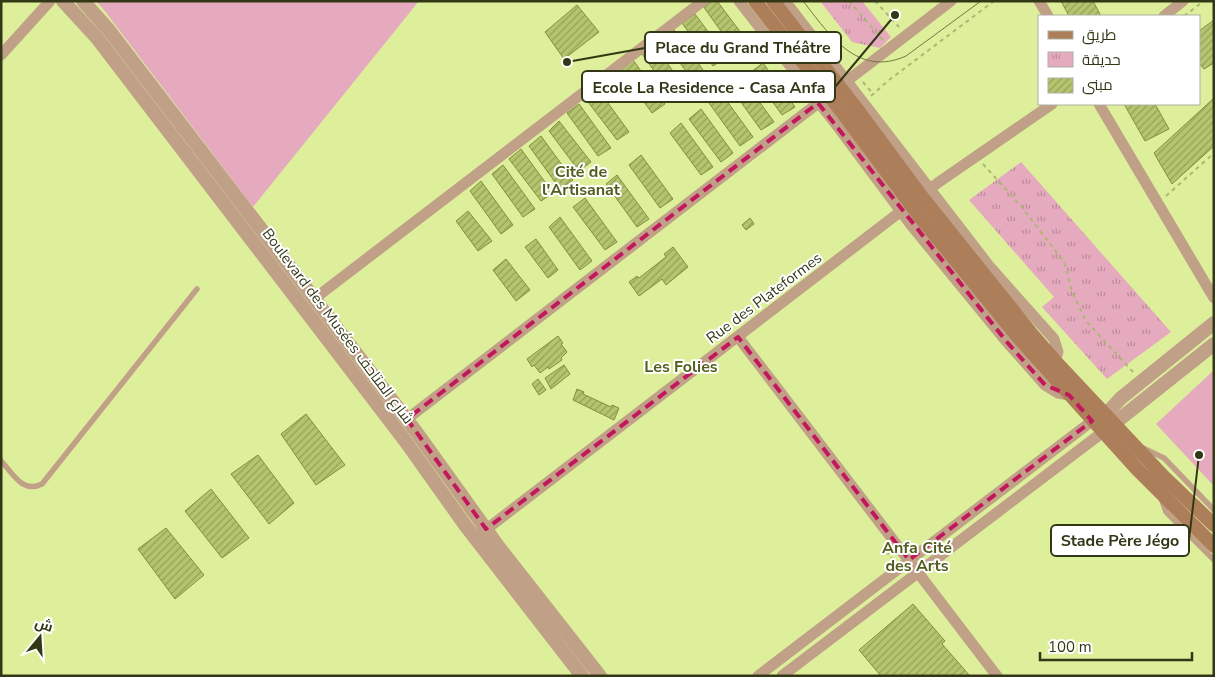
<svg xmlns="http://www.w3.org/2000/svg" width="1215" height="677" font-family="'Nunito Sans',Cairo,sans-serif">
<defs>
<pattern id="park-tufts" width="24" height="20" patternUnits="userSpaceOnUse" patternTransform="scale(1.25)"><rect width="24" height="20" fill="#e6aabe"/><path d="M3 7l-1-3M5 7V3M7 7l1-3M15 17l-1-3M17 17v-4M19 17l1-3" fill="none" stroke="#bb8b99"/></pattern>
<pattern id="building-hatch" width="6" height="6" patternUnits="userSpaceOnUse" patternTransform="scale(1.25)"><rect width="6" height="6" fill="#b4c56d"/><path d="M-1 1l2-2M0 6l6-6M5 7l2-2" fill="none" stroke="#93a159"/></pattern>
</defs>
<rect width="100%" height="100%" fill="#deef9b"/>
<!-- green -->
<g fill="#e6aabe">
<polygon points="96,1 419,1 253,207 104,10"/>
<polygon points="1214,370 1214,486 1156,424"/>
</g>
<!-- park -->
<g fill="url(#park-tufts)">
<polygon points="820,1 862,1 891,37 880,48 852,42"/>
<polygon points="1021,162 1171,332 1107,379 1042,307 1054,297 969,200"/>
</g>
<!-- building -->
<g fill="url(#building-hatch)" stroke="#818f3e">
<polygon points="709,1 717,1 748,42 735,51 703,6"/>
<polygon points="1061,1 1093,1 1101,16 1069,16"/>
<polygon points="577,5 599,32 564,59 545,32"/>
<polygon points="695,14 727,57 713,66 682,23"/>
<polygon points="1214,20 1214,63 1204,69 1199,63 1199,31"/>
<polygon points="674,30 706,74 694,82 663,40"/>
<polygon points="654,45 686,89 673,97 642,54"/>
<polygon points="633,60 665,104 652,113 621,70"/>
<polygon points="763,63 795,107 782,115 751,72"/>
<polygon points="742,78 774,122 761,130 730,87"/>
<polygon points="597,88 629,132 617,140 585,98"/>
<polygon points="721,93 753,137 740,146 709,103"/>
<polygon points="1214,98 1214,146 1172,184 1154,153"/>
<polygon points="579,104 611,148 598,156 567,113"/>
<polygon points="1124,104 1155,104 1169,129 1145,141"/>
<polygon points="701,109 733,153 721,162 689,119"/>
<polygon points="559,121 591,162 579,171 549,131"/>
<polygon points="681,123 713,167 701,175 670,133"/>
<polygon points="541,136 573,180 560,189 529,146"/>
<polygon points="521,149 553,193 541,201 509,159"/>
<polygon points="641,155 673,199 660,208 629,165"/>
<polygon points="503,165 535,209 523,217 492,174"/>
<polygon points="617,175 649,219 637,227 606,184"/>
<polygon points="481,181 513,225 501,234 470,191"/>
<polygon points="585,198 617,242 605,250 573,207"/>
<polygon points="468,211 492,241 478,251 456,221"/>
<polygon points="560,217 592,261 580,270 549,227"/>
<polygon points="750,218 754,224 746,230 742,225"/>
<polygon points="536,239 558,270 548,278 525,247"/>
<polygon points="673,247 688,267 666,285 662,279 639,296 629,282 637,276 639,278 666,257 664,254"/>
<polygon points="506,259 530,290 516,301 493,270"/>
<polygon points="558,336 563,343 561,344 567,352 561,358 562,360 549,369 548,367 540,373 534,365 532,367 527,359"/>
<polygon points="564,365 570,374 551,389 545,378"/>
<polygon points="538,379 546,390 539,395 532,384"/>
<polygon points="577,389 584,392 583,394 611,407 612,405 619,408 614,420 573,400"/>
<polygon points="306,414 345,465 316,485 281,434"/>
<polygon points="258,455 294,503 269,524 231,474"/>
<polygon points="211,489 249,538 222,558 185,511"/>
<polygon points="166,528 204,575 175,599 138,549"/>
<polygon points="913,604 945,641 942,644 970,676 881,676 859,650"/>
</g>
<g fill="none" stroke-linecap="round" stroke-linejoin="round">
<!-- path -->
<g stroke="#aab873" stroke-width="2" stroke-dasharray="4 4" stroke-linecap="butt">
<polyline points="849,1 884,41"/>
<polyline points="875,1 899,27"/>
<polyline points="1184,16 1204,1"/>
<polyline points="863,82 873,94"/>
<polyline points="871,96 889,80 994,1"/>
<polyline points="983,164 1021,206 1064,262 1072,292 1086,321 1133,372"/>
<polyline points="1166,196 1214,153"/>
<polyline points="891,552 888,554 893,560"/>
</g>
<!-- service -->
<g stroke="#c1a088" stroke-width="5.5">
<polyline points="1143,448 1164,458 1214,510"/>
<path d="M1 461C13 473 22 494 42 484L197 289"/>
<polyline points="1161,498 1166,512 1214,560"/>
</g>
<!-- minor -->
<g stroke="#c1a088" stroke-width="11">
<polyline points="739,1 835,123 911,225 1006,341 1045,385 1058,393 1069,395"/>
<polyline points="785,1 990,267 1054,339 1058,352 1055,361"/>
<polyline points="1039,1 1048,16"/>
<polyline points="1164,16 1183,1"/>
<polyline points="1,55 50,1"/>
<polyline points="1099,104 1214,298"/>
<polyline points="314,299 703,1"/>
<polyline points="738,337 997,676"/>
<polyline points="407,419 951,1"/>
<polyline points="475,538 939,182 1052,104"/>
<polyline points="758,676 1092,421"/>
<polyline points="782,676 1103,432"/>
</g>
<!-- tertiary -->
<g stroke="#c1a088" stroke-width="14">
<polyline points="63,1 97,38 406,442 465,525 582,676"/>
<polyline points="83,1 108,29 417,433 498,546 600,676"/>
<polyline points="1103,424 1106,414 1121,398 1214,323"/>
<polyline points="1106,430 1214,344"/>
</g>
<!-- secondary -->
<g stroke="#ad7e5a" stroke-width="14">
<polyline points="755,1 845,116 921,218 1019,338 1137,469 1214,546"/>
<polyline points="773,1 856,108 921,196 1030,332 1055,361 1163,476 1214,525"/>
</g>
<!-- tram -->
<path stroke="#6e7844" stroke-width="1" d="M803 1C829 34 857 78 906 56L981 1"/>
</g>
<!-- marked area -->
<path fill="none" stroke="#c2185b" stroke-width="4" stroke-dasharray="10 6" stroke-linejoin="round" d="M818 103 1006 341 1045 385 1069 395 1092 421 909 560 738 337 486 529 407 419Z"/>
<g text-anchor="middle" stroke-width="4" stroke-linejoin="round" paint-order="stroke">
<!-- street labels -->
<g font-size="15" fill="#323816" stroke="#fff">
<text transform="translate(764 298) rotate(-37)" y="5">Rue des Plateformes</text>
<text transform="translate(338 326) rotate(53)" y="5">Boulevard des Musées شارع المتاحف</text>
</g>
<!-- neighbourhood labels -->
<g font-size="16" font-weight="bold" fill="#535d1e" stroke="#fff">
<text x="581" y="177">Cité de<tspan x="581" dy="18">l'Artisanat</tspan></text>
<text x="681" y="372">Les Folies</text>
<text x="917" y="553">Anfa Cité<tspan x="917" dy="18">des Arts</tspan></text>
</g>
</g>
<!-- callouts -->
<path fill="none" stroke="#323816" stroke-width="2" d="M567 62L645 48M895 15L835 87M1199 455L1189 540"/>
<g fill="#323816" stroke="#fff" stroke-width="2">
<circle cx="567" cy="62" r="5"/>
<circle cx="895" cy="15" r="5"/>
<circle cx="1199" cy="455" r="5"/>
</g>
<g fill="#fff" stroke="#323816" stroke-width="2">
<rect x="645" y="32" width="196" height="31" rx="5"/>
<rect x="582" y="71" width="253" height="31" rx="5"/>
<rect x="1051" y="525" width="138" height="31" rx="5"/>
</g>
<g font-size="16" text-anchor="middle" font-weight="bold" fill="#323816">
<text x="743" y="53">Place du Grand Théâtre</text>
<text x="709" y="93">Ecole La Residence - Casa Anfa</text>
<text x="1120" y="546">Stade Père Jégo</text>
</g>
<!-- border -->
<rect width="1215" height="677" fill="none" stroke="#323816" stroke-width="5"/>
<!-- legend -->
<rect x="1038" y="15" width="162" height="90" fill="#ffffff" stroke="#adafa2"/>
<rect x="1048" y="31" width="25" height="8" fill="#ad7e5a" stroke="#adafa2"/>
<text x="1082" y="40" font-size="15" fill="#323816">طريق</text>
<rect x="1048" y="52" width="25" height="15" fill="url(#park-tufts)" stroke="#adafa2"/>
<text x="1082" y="65" font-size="15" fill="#323816">حديقة</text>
<rect x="1048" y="78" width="25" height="15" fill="url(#building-hatch)" stroke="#adafa2"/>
<text x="1082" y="90" font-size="15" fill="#323816">مبنى</text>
<!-- north arrow -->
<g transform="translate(40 637) rotate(18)" stroke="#ffffff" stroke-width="4" paint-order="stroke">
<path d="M0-4L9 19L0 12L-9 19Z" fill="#323816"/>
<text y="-8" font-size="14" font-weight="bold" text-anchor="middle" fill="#323816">ش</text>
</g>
<!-- scale -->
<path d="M1040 652v8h152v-8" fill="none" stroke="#323816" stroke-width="2.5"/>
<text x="1048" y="652" font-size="15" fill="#323816" stroke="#ffffff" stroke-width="4" paint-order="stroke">100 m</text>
</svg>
